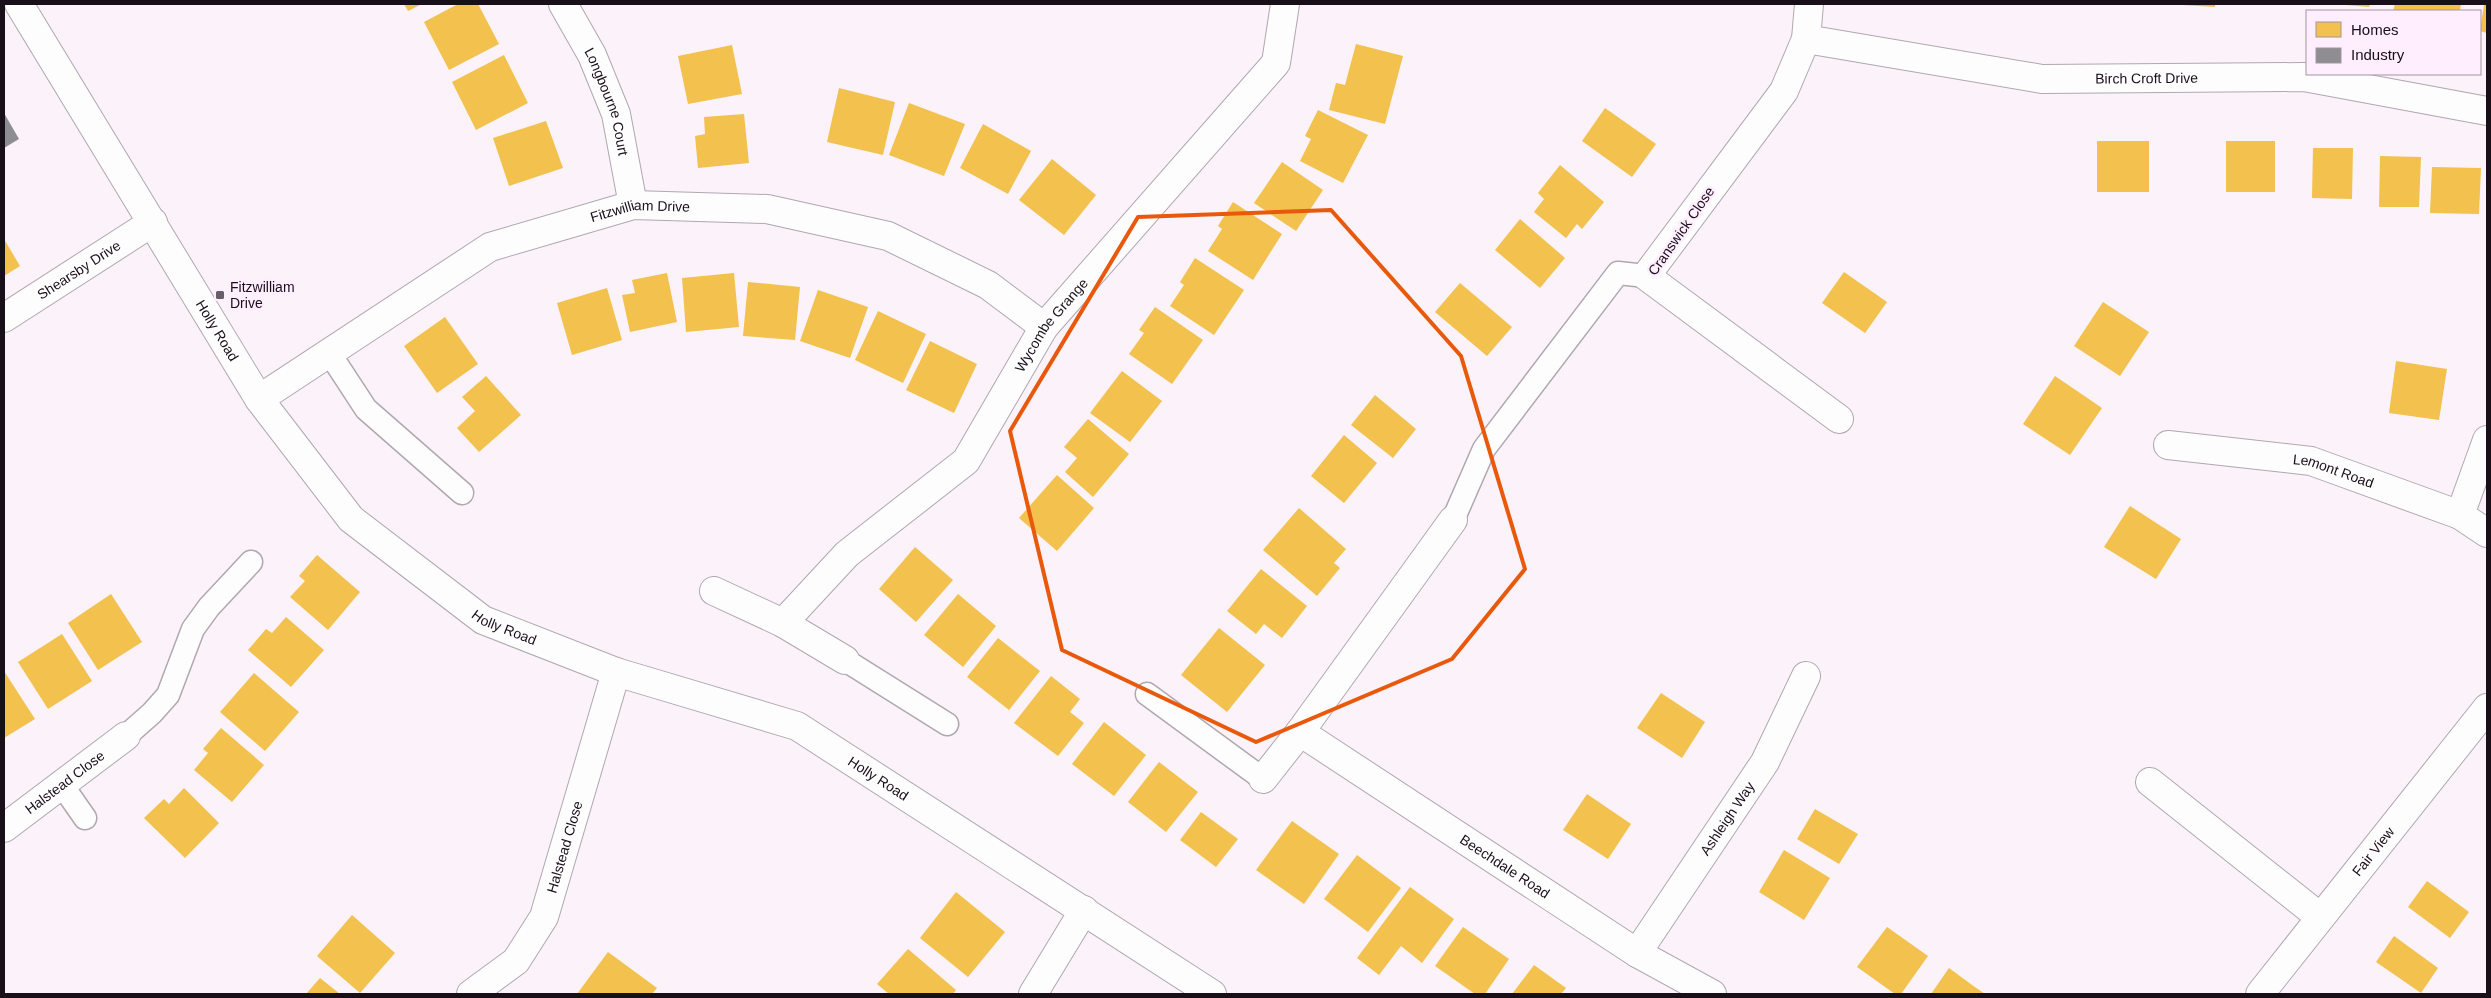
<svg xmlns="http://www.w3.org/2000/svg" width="2491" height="998" font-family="Arial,sans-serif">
<rect width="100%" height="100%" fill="#fbf2fa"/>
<!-- homes -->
<g fill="#f2c14e">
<polygon points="404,4 422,4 408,11"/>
<polygon points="458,4 478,4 499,44 449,70 424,22"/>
<polygon points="2166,4 2215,4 2215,7"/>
<polygon points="2335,4 2370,4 2369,7"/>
<polygon points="2395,4 2461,4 2460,11 2393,11"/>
<polygon points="2484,4 2487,4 2487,33 2480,31"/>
<polygon points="1356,44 1403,56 1385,124 1329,110 1336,83 1345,85"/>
<polygon points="732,45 742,94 688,104 678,56"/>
<polygon points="504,55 528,103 476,130 452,82"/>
<polygon points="839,88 895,102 883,155 827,142"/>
<polygon points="909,103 965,124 944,176 889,155"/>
<polygon points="1605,108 1656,144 1632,177 1582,141"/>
<polygon points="1318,110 1368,135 1343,183 1300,161 1311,139 1305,136"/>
<polygon points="744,114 749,163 698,168 695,136 705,134 704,117"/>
<polygon points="546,121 563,168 509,186 493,138"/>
<polygon points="983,124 1031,151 1008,194 960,168"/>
<rect x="2097" y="141" width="52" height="51"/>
<rect x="2226" y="141" width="49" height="51"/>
<polygon points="2313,148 2353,148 2352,199 2312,198"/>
<polygon points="2380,156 2421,157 2419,207 2379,207"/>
<polygon points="1052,159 1096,195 1064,235 1019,200"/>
<polygon points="1282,162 1323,190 1296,231 1254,203"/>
<polygon points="1560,165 1604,202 1582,229 1577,224 1566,238 1534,212 1544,199 1538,193"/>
<polygon points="2432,167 2481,168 2479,214 2430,213"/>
<polygon points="1233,202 1282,234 1253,280 1208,251 1222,229 1218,226"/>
<polygon points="1520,219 1565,258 1540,288 1495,250"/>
<polygon points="4,239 20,266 4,276"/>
<polygon points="1195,258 1244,290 1214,335 1170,306 1184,285 1180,282"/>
<polygon points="1844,272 1887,302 1865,333 1822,303"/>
<polygon points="667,273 677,322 630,332 622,295 635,293 632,280"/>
<polygon points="734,273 739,327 686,332 682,278"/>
<polygon points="748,282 800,287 795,340 743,336"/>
<polygon points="1460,283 1512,327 1487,356 1435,312"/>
<polygon points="607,288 622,340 572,355 557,303"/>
<polygon points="818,290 868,307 850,358 800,341"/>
<polygon points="2103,302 2149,332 2120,376 2074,346"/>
<polygon points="1155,307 1203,340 1172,384 1129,354 1144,333 1139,330"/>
<polygon points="878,311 926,334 903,383 855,360"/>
<polygon points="445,317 478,364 437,393 404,346"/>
<polygon points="930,341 977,364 954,413 906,390"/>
<polygon points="2396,361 2447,369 2439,420 2389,413"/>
<polygon points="1122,371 1162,401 1130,442 1090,413"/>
<polygon points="486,376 521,415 479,452 457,428 475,411 462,397"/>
<polygon points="2055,376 2102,408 2070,455 2023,424"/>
<polygon points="1375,395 1416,429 1393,458 1351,425"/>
<polygon points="1088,419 1129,454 1093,497 1065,472 1077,458 1064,447"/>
<polygon points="1344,435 1377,463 1344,503 1311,476"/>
<polygon points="1057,475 1094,508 1057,551 1019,518"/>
<polygon points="2130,506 2181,539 2156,579 2104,547"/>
<polygon points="1299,508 1346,549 1334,563 1340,568 1317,596 1263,550"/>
<polygon points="915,547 953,580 916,622 879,589"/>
<polygon points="317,555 360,592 328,630 290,597 305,581 299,576"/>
<polygon points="1261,569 1307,606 1282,638 1264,624 1256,634 1227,611"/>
<polygon points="111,594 142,642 98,670 68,623"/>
<polygon points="958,594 996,626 963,667 924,635"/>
<polygon points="286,617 324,650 291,687 248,650 266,629 272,633"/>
<polygon points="1219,628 1265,665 1227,712 1181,675"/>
<polygon points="62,634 92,681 48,709 18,662"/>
<polygon points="998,638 1040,671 1009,710 967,677"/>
<polygon points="4,671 35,719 4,738"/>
<polygon points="254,673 299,712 265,751 220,712"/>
<polygon points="1051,676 1080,699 1070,712 1084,723 1058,756 1014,723"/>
<polygon points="1661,693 1705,722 1682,758 1637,728"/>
<polygon points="1104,722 1146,755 1114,796 1072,764"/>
<polygon points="221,728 264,765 232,802 194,770 208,753 203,749"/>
<polygon points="1159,762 1198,792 1166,832 1128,802"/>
<polygon points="184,788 219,823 185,858 144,818 164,799 169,804"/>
<polygon points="1587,794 1631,824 1608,859 1563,830"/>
<polygon points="1815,809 1858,834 1839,864 1797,839"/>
<polygon points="1201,812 1238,839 1216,867 1180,840"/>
<polygon points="1292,821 1339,854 1304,904 1256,870"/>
<polygon points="1784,850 1830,878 1804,920 1759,892"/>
<polygon points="1357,855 1401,888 1368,932 1324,899"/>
<polygon points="2427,881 2469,912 2450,938 2408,907"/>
<polygon points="1410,887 1454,919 1422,963 1401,946 1379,975 1357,958"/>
<polygon points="956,892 1005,932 968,977 920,938"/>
<polygon points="352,915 395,953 360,993 317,956"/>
<polygon points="1463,927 1509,959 1485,994 1475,994 1435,966"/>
<polygon points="1887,927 1928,956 1901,994 1895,994 1857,967"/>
<polygon points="2394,936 2438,968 2421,993 2376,962"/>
<polygon points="908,949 956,990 953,994 889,994 877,984"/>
<polygon points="608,952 657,988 652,994 577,994"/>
<polygon points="1534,965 1566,988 1561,994 1512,994"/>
<polygon points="1949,968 1972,985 1985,994 1931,994"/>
<polygon points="320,978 340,994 306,994"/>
</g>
<!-- industry -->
<polygon fill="#8d8d92" points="4,113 19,139 4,148"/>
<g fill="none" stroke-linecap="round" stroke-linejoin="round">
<!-- service casing -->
<g stroke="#b0a7af" stroke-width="25">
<g id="service">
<polyline points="330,354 366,409 462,493"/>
<polyline points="1453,520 1484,449 1618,273 1646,276"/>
<polyline points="845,660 947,724"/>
<polyline points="1147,694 1263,779"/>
<polyline points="126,736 152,713 168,695 193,629 209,607 251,562"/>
<polyline points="62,785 85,818"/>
</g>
</g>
<!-- minor casing -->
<g stroke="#b0a7af" stroke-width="30">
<g id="minor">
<path id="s1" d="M19 4 259 399 351 519 483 620 616 672 797 726 1212 994"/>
<path id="s2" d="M563 4 592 55 616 114 633 205"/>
<polyline points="1809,4 1806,39 1784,91 1646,276 1839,419"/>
<path id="s3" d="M1806 39 2042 79 2304 77 2487 111"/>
<path id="s4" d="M4 318 153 222"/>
<path id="s5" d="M259 399 490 247 633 205 767 209 888 236 988 285 1044 327"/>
<path id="s6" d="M2168 445 2311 461 2460 515 2487 533"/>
<polyline points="2460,515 2487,440"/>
<polyline points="714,591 783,623 845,660"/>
<path id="s7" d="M783 623 847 554 966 461 1044 327 1276 63 1285 4"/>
<path id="s8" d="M1300 732 1637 953 1712 994"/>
<polyline points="1263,779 1300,732 1453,520"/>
<polyline points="2150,782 2320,917"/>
<path id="s9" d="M4 828 126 736"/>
<path id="s10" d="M1637 953 1765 762 1806 676"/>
<path id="s11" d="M471 994 516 961 544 917 616 672"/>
<polyline points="1033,994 1084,910"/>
<path id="s12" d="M2260 994 2487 708"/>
</g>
</g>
<!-- service -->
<use href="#service" stroke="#fefdfe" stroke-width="22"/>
<!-- minor -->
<use href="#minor" stroke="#fefdfe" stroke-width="28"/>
</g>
<!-- marked area -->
<path fill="none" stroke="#e8590c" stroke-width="4" stroke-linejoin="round" d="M1331 210 1461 356 1525 569 1452 659 1256 742 1062 650 1010 431 1138 217Z"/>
<!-- markers -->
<rect fill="#675e67" stroke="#ffeefe" stroke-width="2" x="215" y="290" width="10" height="10" rx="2.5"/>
<g text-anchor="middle" stroke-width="5" stroke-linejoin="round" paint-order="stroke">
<!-- street labels -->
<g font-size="14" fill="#180f18" stroke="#ffeefe">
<text dy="5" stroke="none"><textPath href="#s3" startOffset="344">Birch Croft Drive</textPath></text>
<text dy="5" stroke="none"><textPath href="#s2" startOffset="108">Longbourne Court</textPath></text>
<text dy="5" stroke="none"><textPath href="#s5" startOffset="432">Fitzwilliam Drive</textPath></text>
<text transform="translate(1681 231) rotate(-55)" y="5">Cranswick Close</text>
<text dy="5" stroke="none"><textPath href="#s4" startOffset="89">Shearsby Drive</textPath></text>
<text dy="5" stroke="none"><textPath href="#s7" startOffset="406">Wycombe Grange</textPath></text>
<text dy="5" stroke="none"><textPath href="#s1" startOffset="382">Holly Road</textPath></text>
<text dy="5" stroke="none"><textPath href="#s6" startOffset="168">Lemont Road</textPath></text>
<text dy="5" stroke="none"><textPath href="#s1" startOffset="802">Holly Road</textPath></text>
<text dy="5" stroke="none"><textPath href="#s1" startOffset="1208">Holly Road</textPath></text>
<text dy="5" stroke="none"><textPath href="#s9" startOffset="76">Halstead Close</textPath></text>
<text dy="5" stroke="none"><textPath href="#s10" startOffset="162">Ashleigh Way</textPath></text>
<text dy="5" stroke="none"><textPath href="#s11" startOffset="181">Halstead Close</textPath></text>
<text dy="5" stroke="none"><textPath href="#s12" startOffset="182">Fair View</textPath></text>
<text dy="5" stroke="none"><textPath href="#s8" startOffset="245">Beechdale Road</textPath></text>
</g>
<!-- poi labels -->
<g font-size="14" fill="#180f18" stroke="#ffeefe" text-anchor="start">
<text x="230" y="292">Fitzwilliam<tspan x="230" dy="16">Drive</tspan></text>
</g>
</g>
<!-- border -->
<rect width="2491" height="998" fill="none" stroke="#180f18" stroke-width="10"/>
<!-- legend -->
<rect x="2306" y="10" width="175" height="65" fill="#ffeefe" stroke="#a395a2"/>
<rect x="2316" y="22" width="25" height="15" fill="#f2c14e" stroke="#a395a2"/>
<text x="2351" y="35" font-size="15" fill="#180f18">Homes</text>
<rect x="2316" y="48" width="25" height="15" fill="#8d8d92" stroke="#a395a2"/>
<text x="2351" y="60" font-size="15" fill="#180f18">Industry</text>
</svg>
